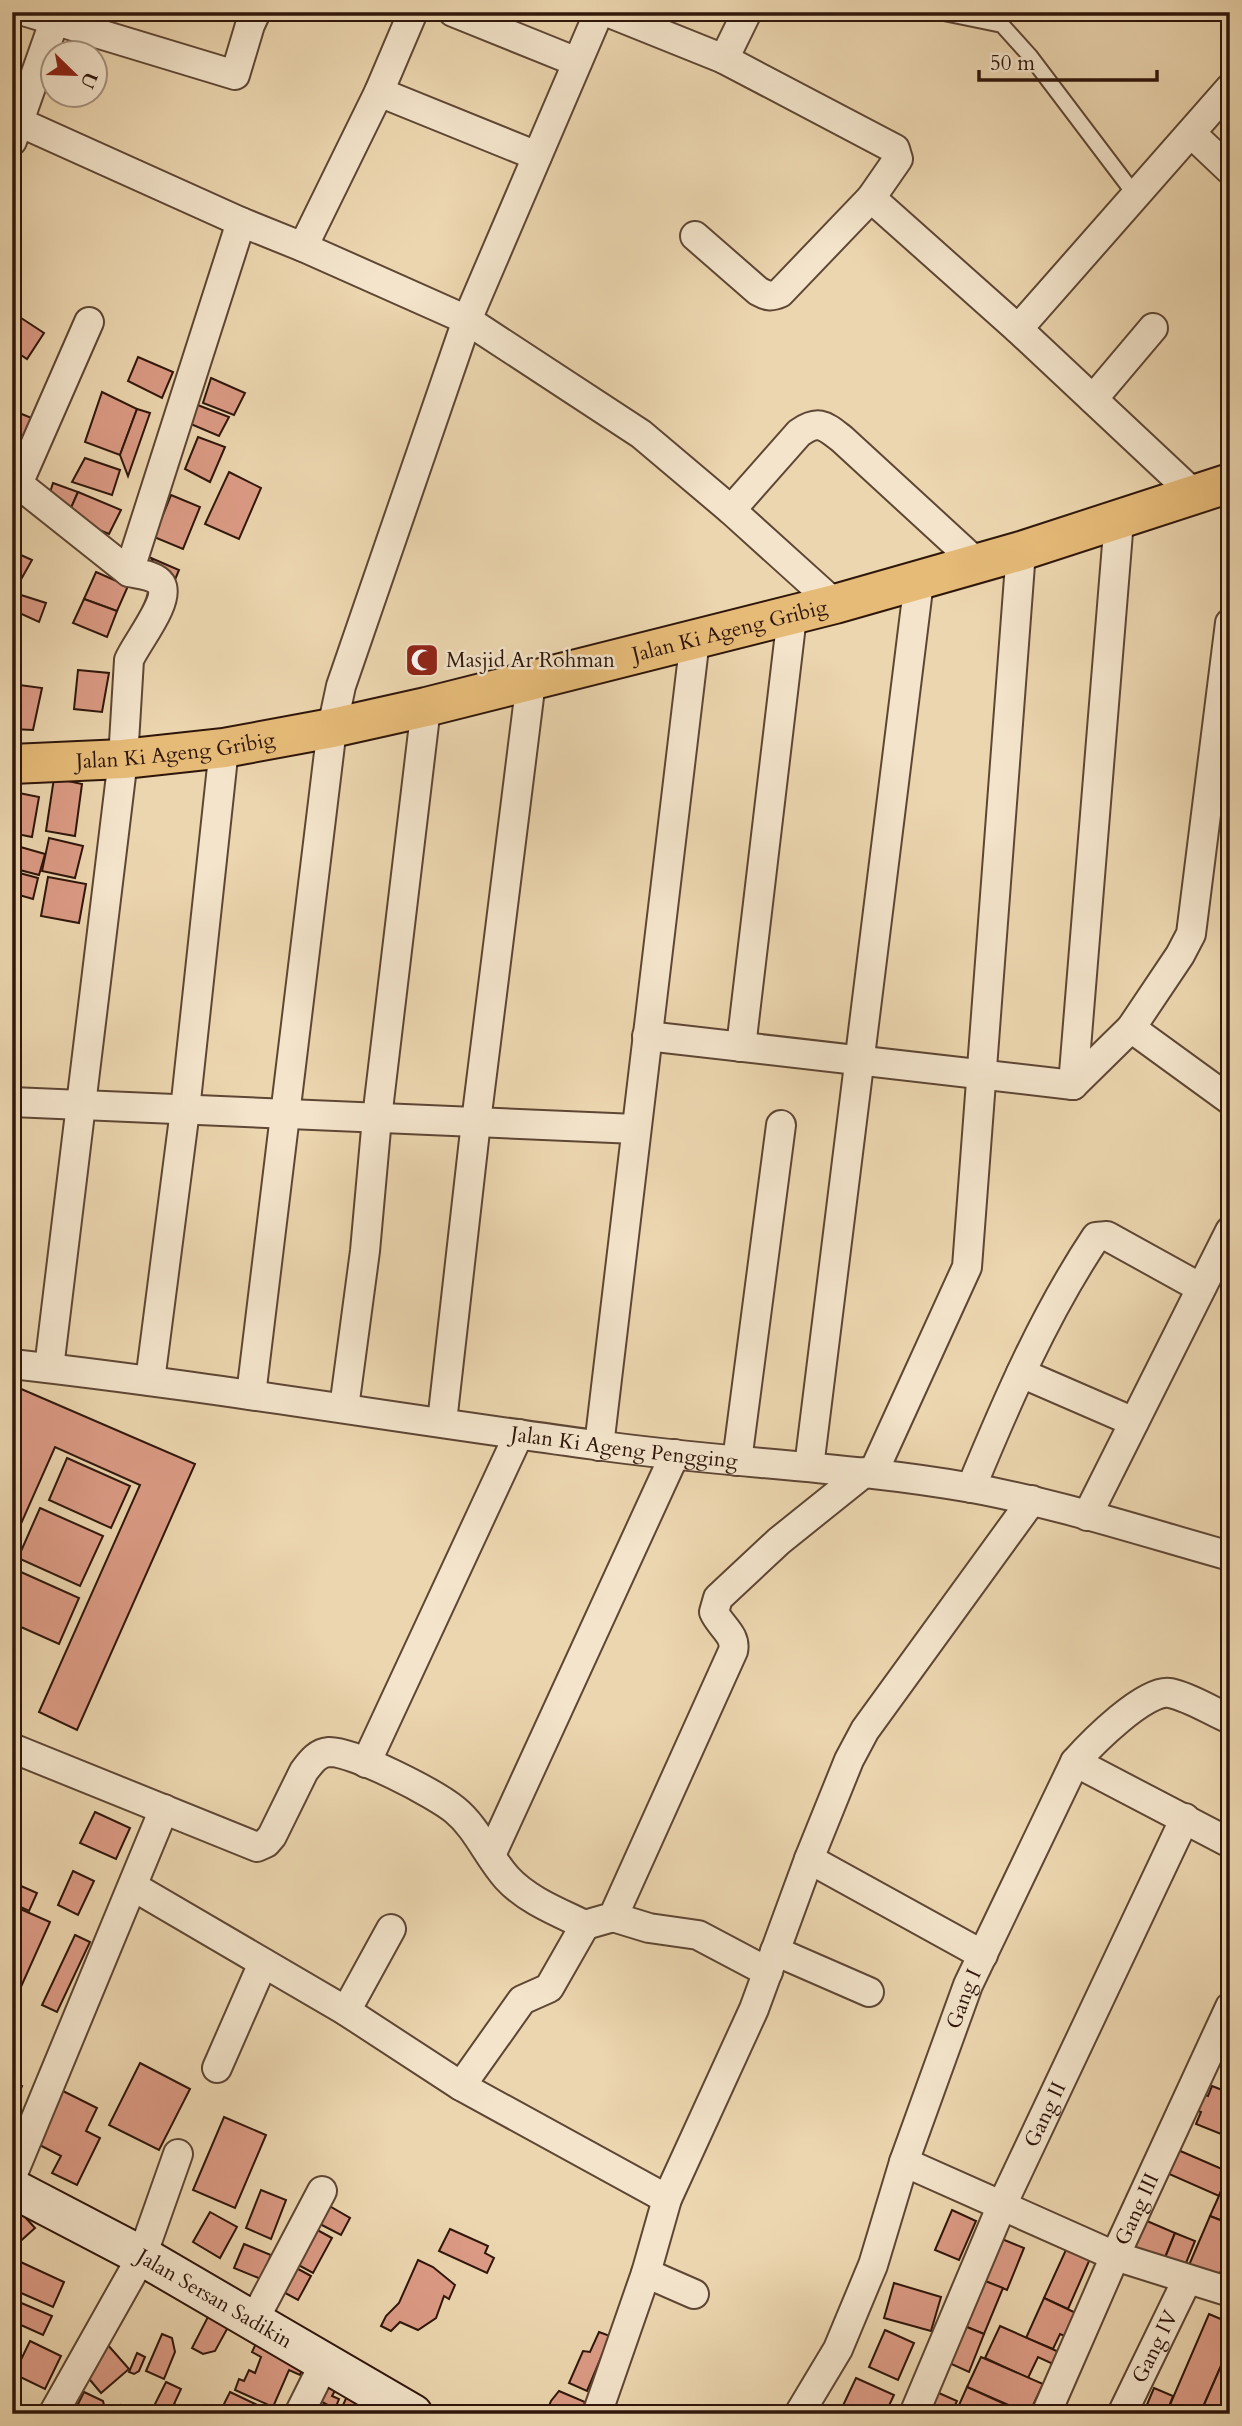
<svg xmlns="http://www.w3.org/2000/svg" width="1242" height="2426" font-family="Cardo,serif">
<rect width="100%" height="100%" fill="#ecd6af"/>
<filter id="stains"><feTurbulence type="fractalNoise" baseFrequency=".00286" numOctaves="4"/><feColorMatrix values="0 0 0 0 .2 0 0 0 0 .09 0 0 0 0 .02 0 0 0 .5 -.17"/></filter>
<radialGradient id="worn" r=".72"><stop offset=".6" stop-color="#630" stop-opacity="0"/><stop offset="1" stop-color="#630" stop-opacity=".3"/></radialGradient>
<!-- building -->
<g fill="#dc9b85" stroke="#2f160b" stroke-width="2">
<polygon points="12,312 44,333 27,359 12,349"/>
<polygon points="138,357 173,372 162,398 128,381"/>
<polygon points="211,378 245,393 234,415 203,403"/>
<polygon points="102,392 137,409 120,455 85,442"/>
<polygon points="195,404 229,417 219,436 186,422"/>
<polygon points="137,409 150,413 128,476 120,455"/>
<polygon points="12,410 34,419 17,460 12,458"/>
<polygon points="198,437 225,447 210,482 185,469"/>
<polygon points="85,458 120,470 112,495 72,482"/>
<polygon points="229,472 261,488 239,539 205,524"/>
<polygon points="53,483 78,492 67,517 47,502"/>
<polygon points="78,492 121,510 109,534 67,517"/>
<polygon points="171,495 200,507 183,549 154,537"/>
<polygon points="12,551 32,560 19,583 12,580"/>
<polygon points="151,558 179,570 169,594"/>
<polygon points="96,572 128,586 117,611 84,599"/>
<polygon points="21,595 46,603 39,622 15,611"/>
<polygon points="84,599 117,611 107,637 73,623"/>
<polygon points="78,670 109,673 102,712 74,709"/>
<polygon points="12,684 42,688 33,730 12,729"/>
<polygon points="54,778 82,784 75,836 46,831"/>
<polygon points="14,792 39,797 32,837 12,833"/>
<polygon points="49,838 83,846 75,878 42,871"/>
<polygon points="17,846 45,854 39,875 12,868"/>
<polygon points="12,871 38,878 33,899 12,893"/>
<polygon points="48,877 86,884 79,923 41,916"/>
<polygon points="12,1385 195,1464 77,1730 39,1712 140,1485 55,1447 12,1544"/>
<polygon points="67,1458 130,1486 111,1528 49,1500"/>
<polygon points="40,1508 103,1536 80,1586 18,1558"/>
<polygon points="12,1568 79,1598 59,1644 12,1623"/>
<polygon points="95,1812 130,1828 116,1859 80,1843"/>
<polygon points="73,1871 94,1881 78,1915 58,1905"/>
<polygon points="12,1882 37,1893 29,1911 12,1903"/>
<polygon points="18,1908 50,1922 20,1989 12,1986 12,1919"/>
<polygon points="75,1935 90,1942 57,2012 42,2005"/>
<polygon points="140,2063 190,2089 159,2150 109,2125"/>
<polygon points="12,2082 22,2086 12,2110"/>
<polygon points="1212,2086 1230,2093 1230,2114 1221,2134 1196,2124 1201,2112 1191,2108 1197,2092 1208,2096"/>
<polygon points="55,2087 97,2108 86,2131 100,2138 77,2185 52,2173 61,2156 28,2139"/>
<polygon points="224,2117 266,2135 235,2208 193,2190"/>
<polygon points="1178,2150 1229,2172 1219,2196 1160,2170"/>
<polygon points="1230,2171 1230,2224 1210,2216"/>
<polygon points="261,2190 286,2200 271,2239 246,2228"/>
<polygon points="326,2204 350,2218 341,2235 316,2222"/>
<polygon points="16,2207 35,2228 15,2246 12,2243 12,2211"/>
<polygon points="952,2210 976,2221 959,2260 935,2250"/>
<polygon points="210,2212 237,2227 220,2258 193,2242"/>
<polygon points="1210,2216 1230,2224 1230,2251 1215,2284 1186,2272"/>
<polygon points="1147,2221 1175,2233 1162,2265 1126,2248 1135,2229 1142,2232"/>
<polygon points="310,2226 332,2238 313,2273 291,2261"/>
<polygon points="450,2229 488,2246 485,2253 494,2258 487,2273 439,2251"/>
<polygon points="1175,2233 1195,2241 1182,2273 1162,2265"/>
<polygon points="997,2237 1024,2248 1007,2290 980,2279"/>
<polygon points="1070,2241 1093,2252 1068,2309 1044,2298"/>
<polygon points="244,2244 271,2255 261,2279 234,2268"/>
<polygon points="12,2258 64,2282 53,2307 12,2289"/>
<polygon points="418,2260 433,2267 455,2285 449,2299 444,2296 436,2318 418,2330 400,2322 391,2331 381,2326 386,2316 399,2303"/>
<polygon points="289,2264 311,2276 298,2300 276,2288"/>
<polygon points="980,2279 1003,2288 984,2334 962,2325"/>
<polygon points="894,2283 941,2297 931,2331 884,2318"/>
<polygon points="1044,2298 1078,2314 1067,2337 1060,2334 1053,2349 1026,2338"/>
<polygon points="12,2299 52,2316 43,2335 12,2321"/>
<polygon points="212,2309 232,2320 215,2351 203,2354 192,2348"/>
<polygon points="1209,2314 1230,2323 1230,2345 1200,2414 1166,2414"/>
<polygon points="962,2325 984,2334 969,2372 947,2362"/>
<polygon points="1000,2326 1059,2352 1053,2364 1038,2357 1028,2378 985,2358"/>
<polygon points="885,2330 914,2343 898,2380 869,2367"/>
<polygon points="599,2332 610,2336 587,2391 569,2383 583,2351 590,2352"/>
<polygon points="162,2334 172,2338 175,2352 164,2379 146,2371"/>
<polygon points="260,2335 308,2356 300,2375 289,2370 273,2407 235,2390 239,2379 244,2381 249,2370 255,2373 261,2357 252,2352"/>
<polygon points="30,2341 61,2356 45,2389 14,2374"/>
<polygon points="107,2344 129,2369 101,2393 80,2368"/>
<polygon points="137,2353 145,2357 139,2371 134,2374 129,2372"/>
<polygon points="981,2357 1043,2384 1029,2414 967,2387"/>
<polygon points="1224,2359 1230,2362 1230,2414 1200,2414"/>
<polygon points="320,2378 337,2387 332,2396 339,2399 335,2409 311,2396"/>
<polygon points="856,2378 894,2395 885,2414 867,2414 859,2410 857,2414 839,2414"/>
<polygon points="166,2382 181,2389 174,2404 193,2414 159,2414 152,2410"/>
<polygon points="967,2387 1016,2409 1014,2414 955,2414"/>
<polygon points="1154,2388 1173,2396 1166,2414 1143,2414"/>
<polygon points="932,2390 957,2401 951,2414 921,2414"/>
<polygon points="559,2391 585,2402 581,2414 546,2414 551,2401"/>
<polygon points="84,2392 103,2401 105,2409 115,2414 73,2414"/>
<polygon points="230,2392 272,2412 271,2414 219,2414"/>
<polygon points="348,2394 370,2405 365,2414 339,2414"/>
<polygon points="121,2405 128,2408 125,2414 116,2414"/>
</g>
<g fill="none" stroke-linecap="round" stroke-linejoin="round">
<!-- lane casing -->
<g stroke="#5e4634" stroke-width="18">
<polyline id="lane" points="939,12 1002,25 1030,56 1136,196"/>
</g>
<!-- street casing -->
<g stroke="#5e4634" stroke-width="32">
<g id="street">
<polyline points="27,12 235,75 250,25 256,12"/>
<polyline points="453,12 577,62"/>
<polyline points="607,12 724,59 747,12"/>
<polyline points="724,59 895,149 898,159 871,198"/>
<polyline points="379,92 537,156"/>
<polyline points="19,122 241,222 303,247 467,320 641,434 731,510 835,604"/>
<polyline points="1192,134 1230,170"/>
<polyline points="12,141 54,22"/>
<path d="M695 236 758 291C767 296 771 297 780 293L871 198 1018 329 1195 495"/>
<polyline points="303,247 379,92 413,12"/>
<polyline points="1018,329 1230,88"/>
<polyline points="1093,399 1153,328"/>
<path d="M12 479 129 572C138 574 155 575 161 584 171 601 136 643 129 660L123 759 49 1368"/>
<polyline points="18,484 89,322"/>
<path d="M731 510 799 433C819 419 825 426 842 439L978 564"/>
<polyline points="129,572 241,222"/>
<polyline points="1131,1028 1230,1100"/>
<polyline points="647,1036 1073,1085"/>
<polyline points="741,1047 792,616"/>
<polyline points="1073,1085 1119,520"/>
<polyline points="1073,1085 1131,1028 1180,955 1191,934 1230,623"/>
<polyline points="12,1102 636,1129"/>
<path id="s1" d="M12 1364C208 1386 401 1419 596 1445 721 1463 848 1466 972 1488 1059 1504 1144 1532 1230 1556"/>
<polyline points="1021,1373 1134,1422"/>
<polyline points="150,1381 185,1110 224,748"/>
<polyline points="251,1395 332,728 341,686 467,320 599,12"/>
<polyline points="344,1408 365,1251 377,1118 426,707"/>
<polyline points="442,1422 476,1122 531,681"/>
<polyline points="599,1446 695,639"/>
<polyline points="737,1461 781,1125"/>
<polyline points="809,1467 919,581"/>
<polyline points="873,1473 967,1267 1021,551"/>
<path d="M971 1488C1007 1401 1044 1315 1096 1237L1107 1236 1201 1288"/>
<polyline points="1087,1516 1230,1231"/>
<path d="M12 1748 257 1847 266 1843 272 1836 304 1771C311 1762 317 1753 329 1752 353 1751 436 1794 455 1810 477 1828 488 1857 507 1878 527 1900 558 1912 585 1925L613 1917 733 1651C737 1635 720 1626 714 1612L718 1598 779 1541 865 1472"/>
<polyline points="1075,1762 1230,1843"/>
<polyline points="366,1763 519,1434"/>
<polyline points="491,1855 675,1454"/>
<polyline points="809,1859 983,1955"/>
<polyline points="134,1887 346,2011 461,2086 667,2199"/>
<polyline points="613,1917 649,1928 698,1935 768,1972"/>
<polyline points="775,1951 869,1992"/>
<polyline points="346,2011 391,1929"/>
<polyline points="217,2068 263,1963"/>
<polyline points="461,2086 522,2000 549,1988 585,1925"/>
<polyline points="904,2162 1115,2256 1230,2292"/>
<polyline points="12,2176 164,1809"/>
<polyline points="646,2273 694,2294"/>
<polyline points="254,2320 322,2191"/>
<polyline points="53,2414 142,2256 178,2154"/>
<polyline points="299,2414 324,2364"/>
<polyline points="597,2414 646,2273 667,2199 754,2009 809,1859 849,1760 865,1730 1032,1500"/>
<path id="s2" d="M799 2414 838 2349 873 2265 904 2162 968 1985 1075 1762C1091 1744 1146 1688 1170 1693 1190 1697 1211 1711 1230 1719"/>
<path id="s3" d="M914 2414 1002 2205 1185 1818"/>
<path id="s4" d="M1046 2414 1115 2256 1230 2007"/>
<path id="s5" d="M1122 2414 1187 2280"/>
</g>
</g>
<!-- secondary casing -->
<g stroke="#2f160b" stroke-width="42">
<g id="secondary">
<path id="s6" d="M12 2188 142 2256 413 2414"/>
</g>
</g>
<!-- primary casing -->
<g stroke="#2f160b" stroke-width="42">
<g id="primary">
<path id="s7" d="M12 764 123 759 224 748 332 728 426 707 835 604 1021 551 1230 483"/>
</g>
</g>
<!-- lane -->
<use href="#lane" stroke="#f3e4cb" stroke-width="14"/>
<!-- street -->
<use href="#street" stroke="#f3e4cb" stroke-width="28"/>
<!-- secondary -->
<use href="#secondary" stroke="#f3e4cb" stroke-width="38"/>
<!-- primary -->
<use href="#primary" stroke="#e6bb78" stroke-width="38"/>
</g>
<!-- icons -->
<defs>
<g id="mosque-square" transform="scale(1.75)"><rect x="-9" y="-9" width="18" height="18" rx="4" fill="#8f2418" stroke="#f3e4cb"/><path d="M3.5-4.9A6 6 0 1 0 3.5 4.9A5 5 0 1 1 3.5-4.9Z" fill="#fff"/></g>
</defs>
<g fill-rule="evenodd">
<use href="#mosque-square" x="422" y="660"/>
</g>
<g text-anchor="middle" stroke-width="5" stroke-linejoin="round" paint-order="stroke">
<!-- street labels -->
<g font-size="21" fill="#2f160b" stroke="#f3e4cb">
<text dy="7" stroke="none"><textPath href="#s7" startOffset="732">Jalan Ki Ageng Gribig</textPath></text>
<text dy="7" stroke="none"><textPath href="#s7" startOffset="164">Jalan Ki Ageng Gribig</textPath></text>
<text dy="7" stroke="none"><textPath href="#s1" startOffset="618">Jalan Ki Ageng Pengging</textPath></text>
<text dy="7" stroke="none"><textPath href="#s2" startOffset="448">Gang I</textPath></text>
<text dy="7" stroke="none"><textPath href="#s3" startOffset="327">Gang II</textPath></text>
<text dy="7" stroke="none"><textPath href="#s4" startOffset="224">Gang III</textPath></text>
<text dy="7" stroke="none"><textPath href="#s6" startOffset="231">Jalan Sersan Sadikin</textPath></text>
<text dy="7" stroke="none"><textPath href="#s5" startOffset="75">Gang IV</textPath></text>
</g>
<!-- poi labels -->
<g font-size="21" fill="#2f160b" stroke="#f3e4cb" text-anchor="start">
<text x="446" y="667">Masjid Ar Rohman</text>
</g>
</g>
<!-- margin -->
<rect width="1242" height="2426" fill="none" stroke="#ecd6af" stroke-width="42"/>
<rect x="14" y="14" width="1214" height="2398" fill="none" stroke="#2f160b" stroke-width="3.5"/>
<rect x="21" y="21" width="1200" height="2384" fill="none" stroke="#2f160b" stroke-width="2"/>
<!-- north arrow -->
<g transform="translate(74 74) rotate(113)"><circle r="33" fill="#f3e4cb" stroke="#a5927e" stroke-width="2"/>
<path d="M0-5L12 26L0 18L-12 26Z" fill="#8f2418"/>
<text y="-10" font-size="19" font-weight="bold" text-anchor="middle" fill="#2f160b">U</text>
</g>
<!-- scale -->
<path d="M979 70v10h178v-10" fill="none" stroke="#2f160b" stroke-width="3.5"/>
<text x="990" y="70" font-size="21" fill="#2f160b" stroke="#f3e4cb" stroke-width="5" paint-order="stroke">50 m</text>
<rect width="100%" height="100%" filter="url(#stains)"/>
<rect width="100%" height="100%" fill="url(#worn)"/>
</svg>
